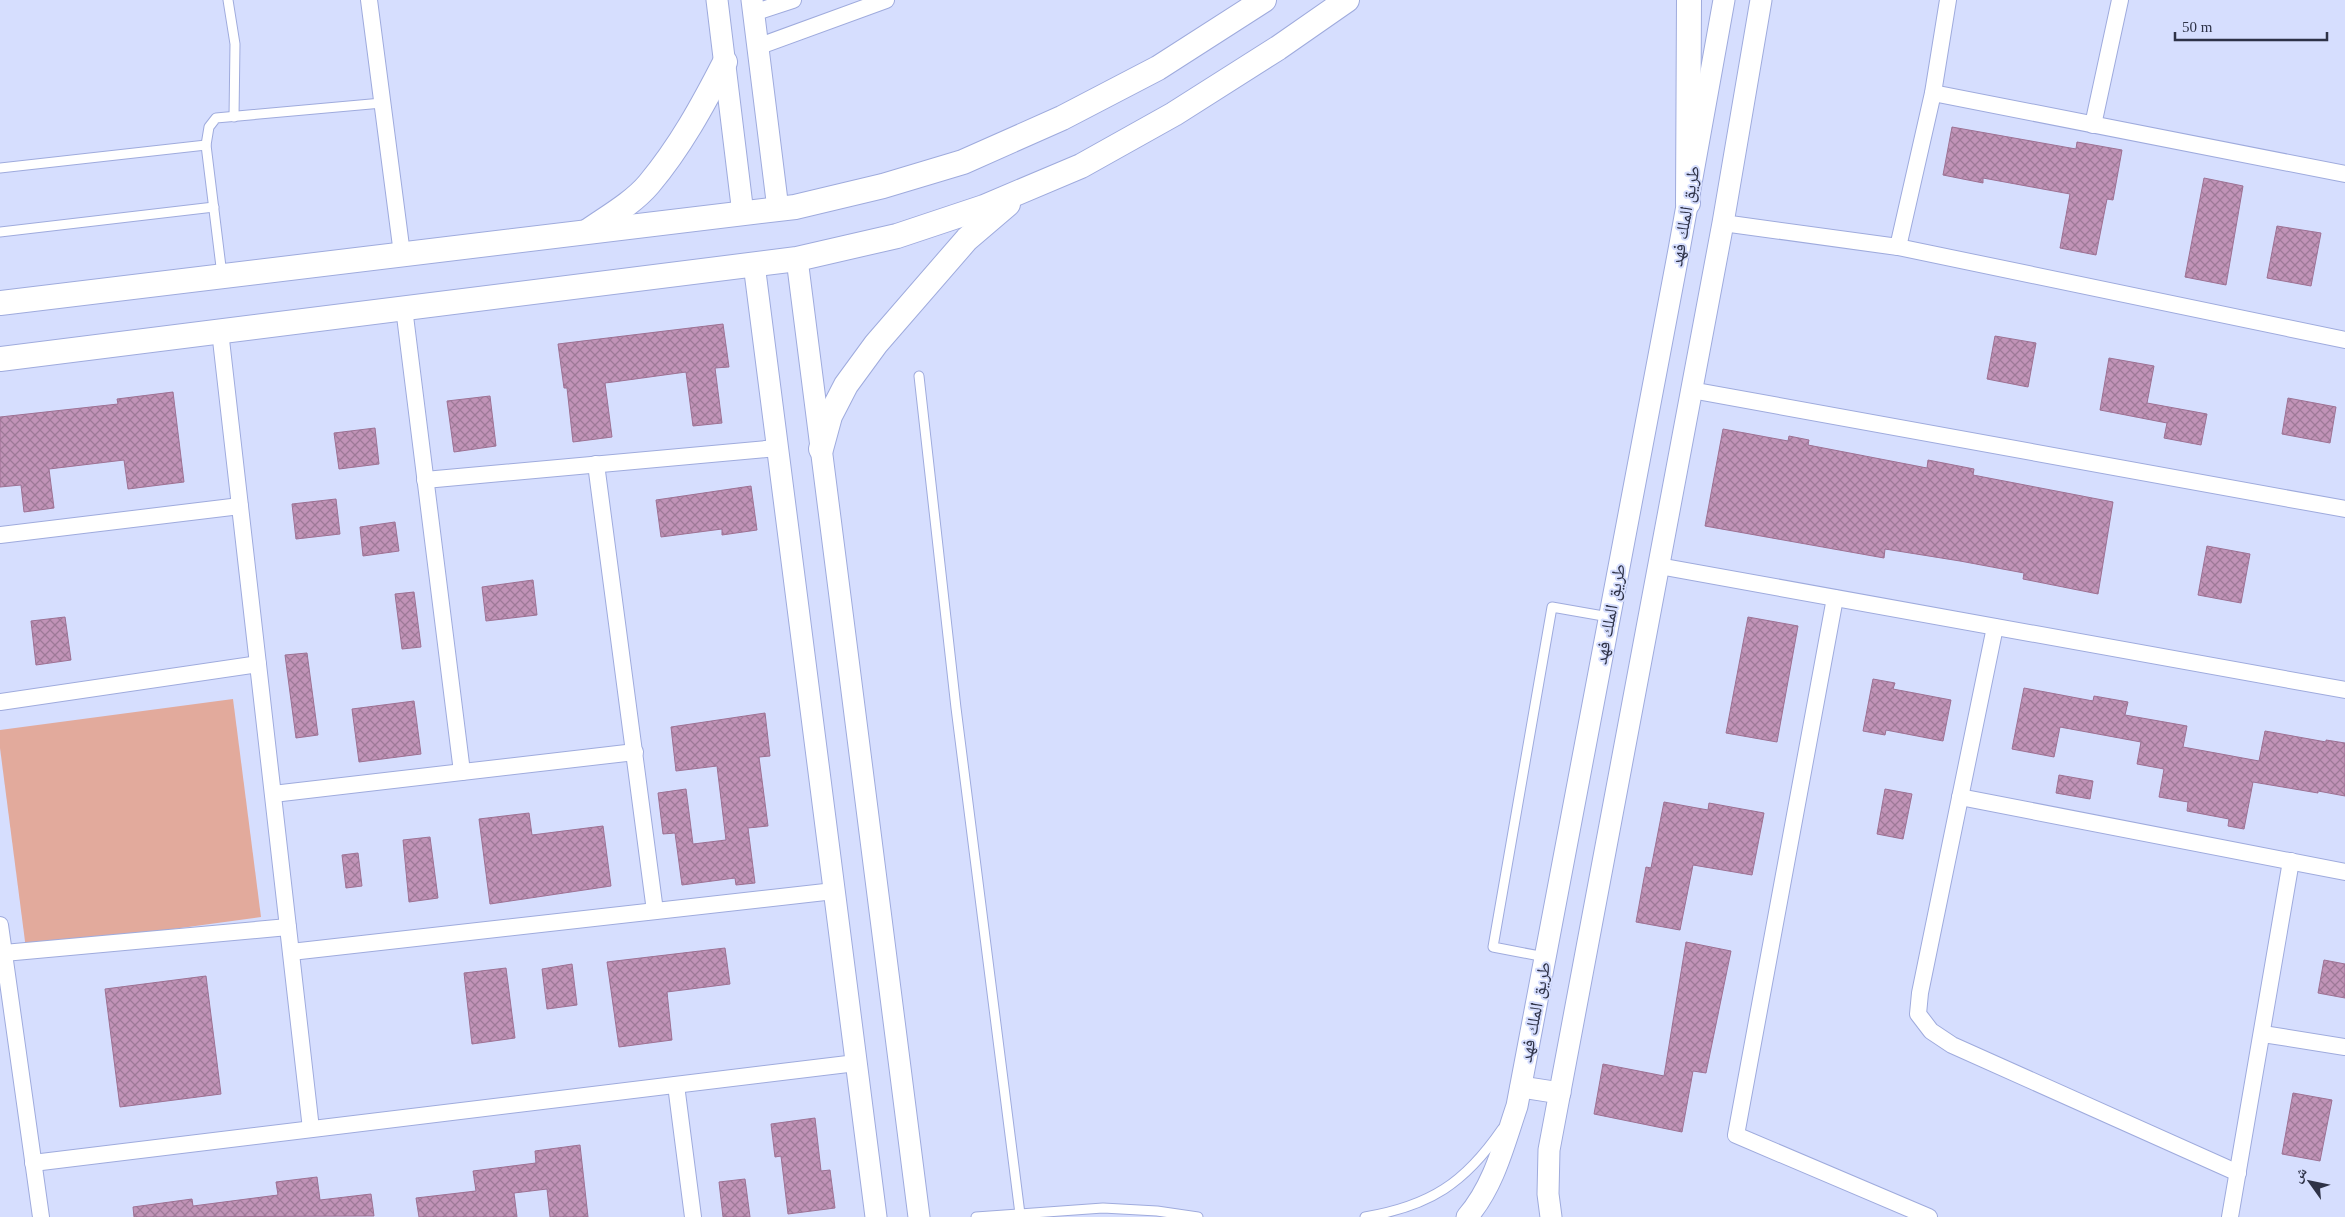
<svg xmlns="http://www.w3.org/2000/svg" width="2345" height="1217" font-family="'Times New Roman','Noto Naskh Arabic',serif">
<defs>
<pattern id="building-cross-hatch" width="8" height="8" patternUnits="userSpaceOnUse" patternTransform="scale(1.25)"><rect width="8" height="8" fill="#c193b7"/><path d="M0 0l8 8M0 8l8-8" fill="none" stroke="#9d7997"/></pattern>
</defs>
<rect width="100%" height="100%" fill="#d6defe"/>
<!-- park -->
<polygon fill="#e2aa9c" points="233,699 261,917 26,949 0,748 0,730"/>
<!-- building -->
<g fill="url(#building-cross-hatch)" stroke="#9d7193">
<polygon points="1952,127 2076,149 2077,142 2122,150 2113,200 2107,199 2096,255 2060,248 2070,194 1983,178 1983,183 1943,175"/>
<polygon points="2204,178 2243,186 2226,285 2185,277"/>
<polygon points="2277,226 2321,233 2311,286 2267,278"/>
<polygon points="723,324 729,367 715,368 722,423 693,426 686,372 613,382 605,383 612,437 573,442 567,388 564,388 558,344"/>
<polygon points="1995,336 2036,343 2028,387 1987,379"/>
<polygon points="2109,358 2154,366 2147,403 2207,414 2201,445 2164,438 2167,423 2100,410"/>
<polygon points="173,392 184,482 128,489 124,460 49,469 54,508 24,512 21,485 0,487 0,417 118,404 117,399"/>
<polygon points="490,396 496,446 454,452 447,401"/>
<polygon points="2288,398 2336,407 2330,443 2282,434"/>
<polygon points="375,428 379,464 339,469 334,433"/>
<polygon points="1723,429 1788,441 1789,436 1809,440 1808,445 1927,468 1928,460 1974,469 1973,475 2113,502 2098,594 2023,579 2024,573 1960,561 1885,549 1884,558 1705,526"/>
<polygon points="751,486 757,530 722,535 722,529 661,537 656,500"/>
<polygon points="336,499 340,534 296,539 292,504"/>
<polygon points="395,522 399,551 363,556 360,527"/>
<polygon points="2207,546 2250,554 2241,603 2198,595"/>
<polygon points="533,580 537,615 486,621 482,587"/>
<polygon points="414,592 421,647 402,649 395,594"/>
<polygon points="65,617 71,660 36,665 31,621"/>
<polygon points="1748,617 1798,626 1777,742 1726,733"/>
<polygon points="307,653 318,735 296,738 285,655"/>
<polygon points="1873,679 1895,683 1893,689 1951,700 1943,741 1886,730 1885,735 1863,731"/>
<polygon points="2024,688 2093,701 2094,696 2128,702 2125,715 2187,726 2183,747 2259,761 2265,731 2326,742 2326,740 2345,743 2345,796 2318,791 2318,793 2253,782 2244,829 2228,826 2229,819 2187,811 2188,802 2159,797 2164,769 2137,764 2141,742 2060,727 2054,757 2012,749"/>
<polygon points="414,701 421,754 359,762 352,709"/>
<polygon points="765,713 770,756 759,757 768,826 748,828 755,883 736,885 735,878 682,885 675,833 663,834 658,793 686,789 693,844 726,840 717,766 676,771 671,727"/>
<polygon points="2059,775 2093,781 2090,799 2056,793"/>
<polygon points="1885,789 1912,794 1903,839 1877,834"/>
<polygon points="1664,802 1708,810 1709,803 1764,813 1752,875 1693,865 1680,930 1636,922 1646,867 1651,868"/>
<polygon points="529,813 532,835 603,826 611,886 490,904 479,819"/>
<polygon points="430,837 438,898 409,902 403,840"/>
<polygon points="358,853 362,886 346,888 342,855"/>
<polygon points="1686,942 1731,951 1706,1073 1693,1071 1682,1132 1594,1114 1603,1064 1664,1076"/>
<polygon points="725,948 730,984 667,992 672,1040 619,1047 607,962"/>
<polygon points="2324,960 2345,964 2345,998 2318,993"/>
<polygon points="572,964 577,1005 547,1009 542,969"/>
<polygon points="506,968 515,1038 472,1044 464,973"/>
<polygon points="206,976 221,1094 120,1107 105,989"/>
<polygon points="2293,1093 2332,1100 2320,1161 2282,1154"/>
<polygon points="815,1118 821,1171 830,1170 835,1208 788,1214 781,1156 775,1157 771,1124"/>
<polygon points="580,1145 588,1217 550,1217 547,1189 514,1193 517,1217 419,1217 416,1198 476,1191 473,1171 536,1163 535,1151"/>
<polygon points="317,1177 320,1200 371,1194 374,1216 134,1217 133,1207 192,1199 193,1206 278,1195 276,1182"/>
<polygon points="745,1179 750,1217 723,1217 719,1182"/>
</g>
<g fill="none" stroke-linecap="round" stroke-linejoin="round">
<!-- service casing -->
<g stroke="#9fabdd" stroke-width="11">
<g id="service">
<polyline points="228,0 235,44 234,117"/>
<polyline points="0,168 206,145"/>
<polyline points="0,232 214,207"/>
<polyline points="222,275 206,145 209,127 216,118 382,103"/>
<polyline points="919,376 956,708 1020,1214"/>
<polyline points="1545,957 1493,947 1552,607 1609,617"/>
<polyline points="976,1217 1103,1208 1157,1211 1198,1217"/>
<path d="M1365 1217C1430 1206 1465 1183 1502 1129"/>
</g>
</g>
<!-- minor casing -->
<g stroke="#9fabdd" stroke-width="18">
<g id="minor">
<polyline points="369,0 402,254"/>
<polyline points="753,13 793,0"/>
<polyline points="757,47 886,0"/>
<polyline points="1933,93 2345,174"/>
<polyline points="2093,125 2120,0"/>
<polyline points="1723,223 1898,247 1933,93 1948,0"/>
<polyline points="1898,247 2345,340"/>
<polyline points="404,308 462,772"/>
<polyline points="220,331 311,1129"/>
<polyline points="1691,390 2345,509"/>
<polyline points="596,464 655,911"/>
<polyline points="425,480 777,448"/>
<polyline points="0,535 240,506"/>
<polyline points="1659,566 2345,690"/>
<polyline points="1835,598 1736,1135 1929,1217"/>
<polyline points="1995,627 1920,993 1918,1014 1931,1031 1952,1045 2238,1173"/>
<polyline points="0,702 258,664"/>
<polyline points="273,794 635,752"/>
<polyline points="1960,797 2345,872"/>
<polyline points="0,925 41,1217"/>
<polyline points="291,952 834,891"/>
<polyline points="4,953 288,927"/>
<polyline points="2263,1034 2345,1047"/>
<polyline points="676,1085 693,1217"/>
<polyline points="33,1163 856,1063"/>
<polyline points="2230,1217 2291,861"/>
</g>
</g>
<!-- tertiary casing -->
<g stroke="#9fabdd" stroke-width="23">
<g id="tertiary">
<polyline points="717,0 743,214"/>
<polyline points="752,0 778,209"/>
<polyline points="797,259 919,1217"/>
<polyline points="754,264 876,1217"/>
<polyline points="1521,1087 1560,1093"/>
<path d="M1467 1217C1494 1186 1504 1144 1517 1106L1679 250 1724 0"/>
<polyline points="1551,1217 1548,1194 1549,1150 1723,223 1761,0"/>
</g>
</g>
<!-- secondary casing -->
<g stroke="#9fabdd" stroke-width="26">
<g id="secondary">
<polyline points="1688,203 1689,0"/>
<path d="M588 231C608 217 633 203 649 184 680 147 703 105 725 62"/>
<polyline points="0,303 795,207 883,186 963,162 1062,118 1158,68 1264,0"/>
<polyline points="0,359 797,259 897,236 984,207 1081,166 1174,114 1278,48 1347,0"/>
<polyline points="821,449 830,416 846,385 876,344 967,239 1008,204"/>
</g>
</g>
<!-- service -->
<use href="#service" stroke="#fff" stroke-width="9"/>
<!-- minor -->
<use href="#minor" stroke="#fff" stroke-width="16"/>
<!-- tertiary -->
<use href="#tertiary" stroke="#fff" stroke-width="21"/>
<!-- secondary -->
<use href="#secondary" stroke="#fff" stroke-width="24"/>
</g>
<g text-anchor="middle" stroke-width="4" stroke-linejoin="round" paint-order="stroke">
<!-- street labels -->
<g font-size="18" fill="#2e3247" stroke="#d6defe">
<text transform="translate(1685 216) rotate(-80)" y="6">طريق الملك فهد</text>
<text transform="translate(1610 614) rotate(-79)" y="6">طريق الملك فهد</text>
<text transform="translate(1535 1012) rotate(-79)" y="6">طريق الملك فهد</text>
</g>
</g>
<!-- north arrow -->
<g transform="translate(2310 1182) rotate(303)" stroke="#d6defe" stroke-width="4" paint-order="stroke">
<path d="M0-4L9 19L0 12L-9 19Z" fill="#2e3247"/>
<text y="-8" font-size="14" font-weight="bold" text-anchor="middle" fill="#2e3247">ش</text>
</g>
<!-- scale -->
<path d="M2175 32v8h152v-8" fill="none" stroke="#2e3247" stroke-width="2.5"/>
<text x="2182" y="32" font-size="15" fill="#2e3247" stroke="#d6defe" stroke-width="4" paint-order="stroke">50 m</text>
</svg>
